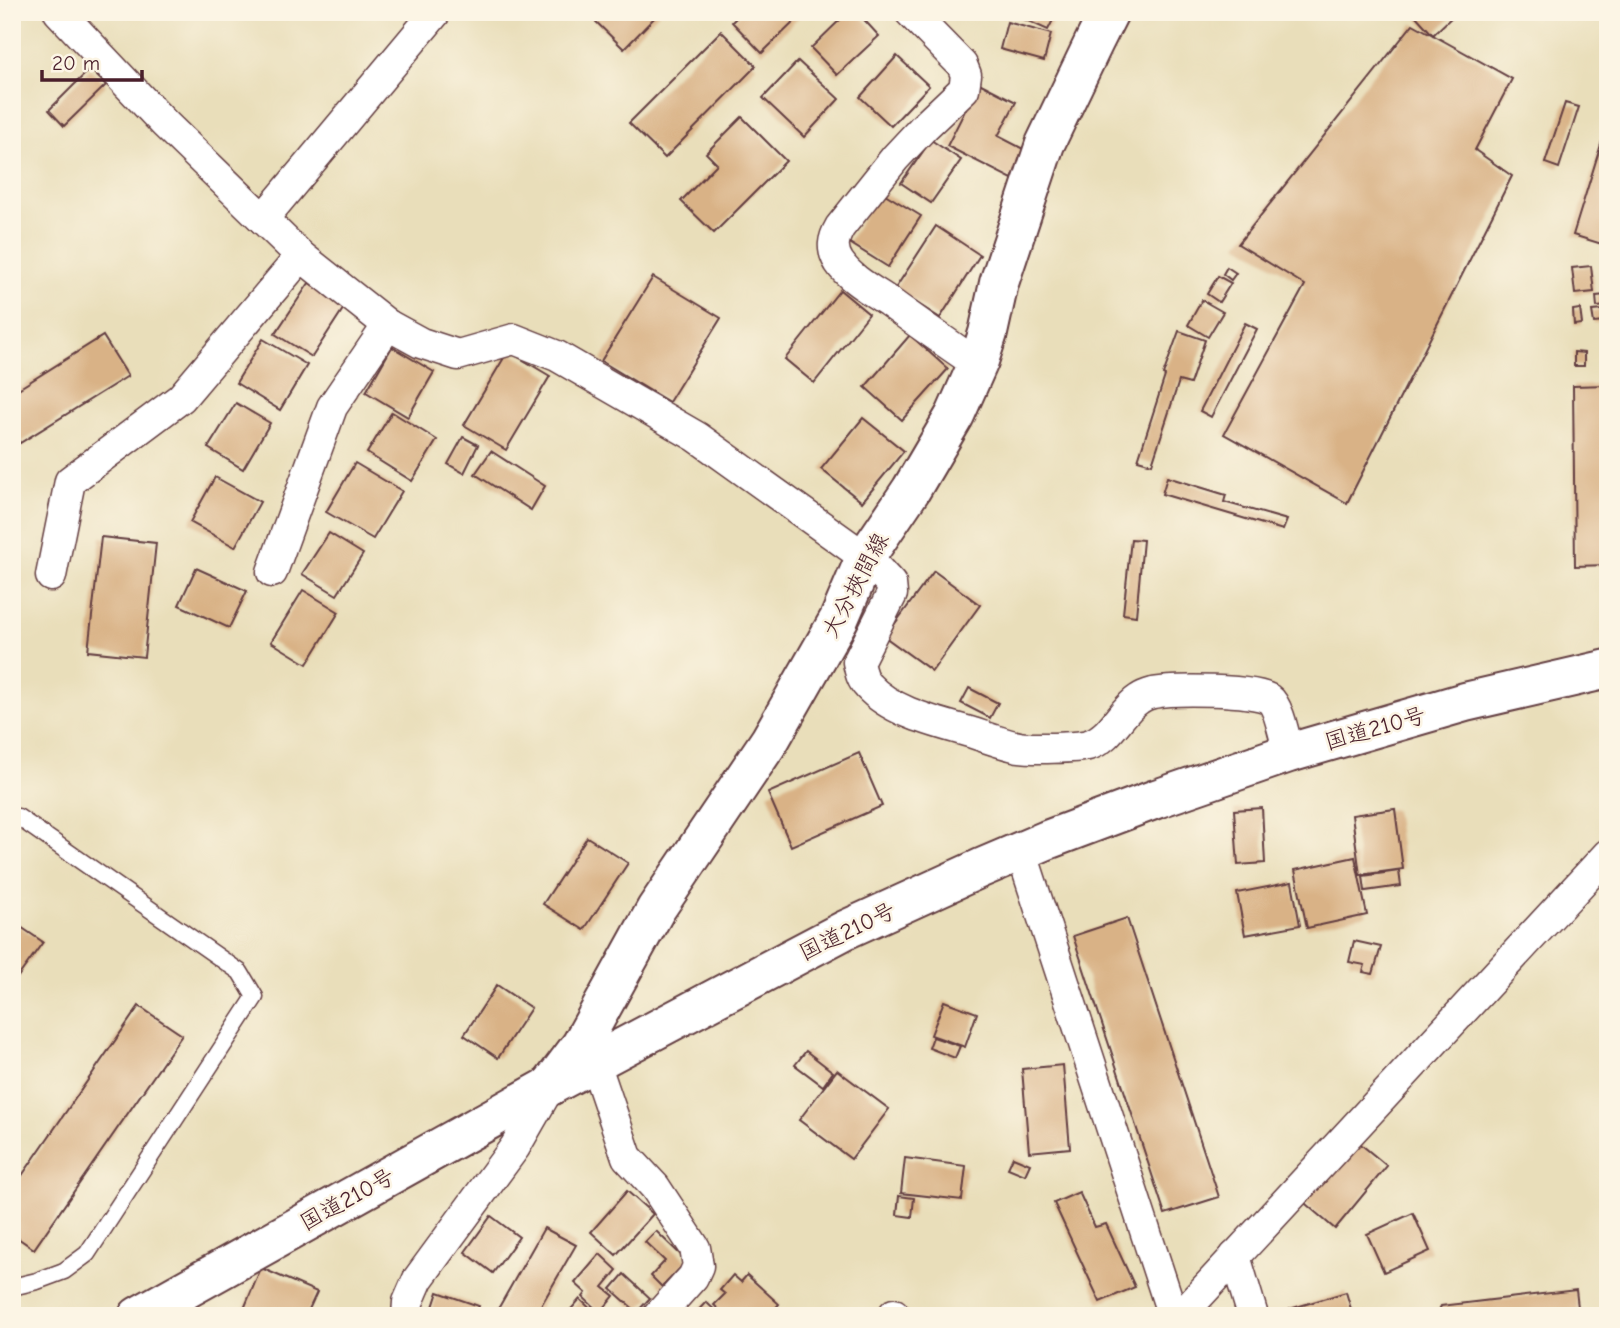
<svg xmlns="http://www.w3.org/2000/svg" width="1620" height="1328" font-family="'Comic Neue','Klee One',sans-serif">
<rect width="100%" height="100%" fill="#fcf5e5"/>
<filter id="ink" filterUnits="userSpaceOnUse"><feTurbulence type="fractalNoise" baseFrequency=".0143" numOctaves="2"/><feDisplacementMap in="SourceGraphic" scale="14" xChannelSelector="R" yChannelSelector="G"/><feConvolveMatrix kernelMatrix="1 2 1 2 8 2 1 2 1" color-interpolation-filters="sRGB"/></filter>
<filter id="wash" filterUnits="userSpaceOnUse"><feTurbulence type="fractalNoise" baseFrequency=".00686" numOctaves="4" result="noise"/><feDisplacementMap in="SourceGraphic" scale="28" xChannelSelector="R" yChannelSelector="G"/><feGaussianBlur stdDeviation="1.57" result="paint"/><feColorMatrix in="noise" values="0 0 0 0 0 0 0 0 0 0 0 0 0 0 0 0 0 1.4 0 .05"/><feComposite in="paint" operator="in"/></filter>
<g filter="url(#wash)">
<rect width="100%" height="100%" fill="#e9deba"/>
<g id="blocks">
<!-- building -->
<g fill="#d9b286">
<polygon points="586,12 660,12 624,49"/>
<polygon points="742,12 796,12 800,16 762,53 732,22"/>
<polygon points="848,12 857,12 879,36 837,75 811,48"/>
<polygon points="1008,12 1057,12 1048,30"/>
<polygon points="1418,12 1457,12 1433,35 1415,15"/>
<polygon points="1007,22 1051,34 1044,61 1000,49"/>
<polygon points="1413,24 1512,79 1475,150 1512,176 1347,503 1224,434 1305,285 1238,244"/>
<polygon points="721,31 756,66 665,158 629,123"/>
<polygon points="897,56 929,86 891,126 860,97"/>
<polygon points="798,61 839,99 804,137 763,98"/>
<polygon points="90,69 106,85 64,126 49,110"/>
<polygon points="979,83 1016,102 998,136 1027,151 1012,179 947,146"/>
<polygon points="1565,103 1579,107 1559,168 1545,163"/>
<polygon points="742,117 786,161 714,233 681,201 717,164 706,153"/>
<polygon points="1607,125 1608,125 1608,246 1573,235"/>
<polygon points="931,140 961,160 931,203 901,183"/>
<polygon points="880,191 921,216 888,267 848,242"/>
<polygon points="936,226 980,255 940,318 895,289"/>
<polygon points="1591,266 1594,292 1575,294 1572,268"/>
<polygon points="1227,267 1236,273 1231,280 1223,274"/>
<polygon points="1218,276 1231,283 1219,302 1207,294"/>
<polygon points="653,277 721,318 669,402 601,361"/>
<polygon points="309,283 345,306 312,357 275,334"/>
<polygon points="840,290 869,314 814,383 785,359"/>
<polygon points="1606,295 1607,306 1597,307 1596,296"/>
<polygon points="1202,300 1223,312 1208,337 1188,325"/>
<polygon points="1580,309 1582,324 1574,325 1573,310"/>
<polygon points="1603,310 1604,322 1594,323 1592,311"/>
<polygon points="1245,323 1257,329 1211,417 1200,411"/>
<polygon points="1179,331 1205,340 1190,384 1179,381 1152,464 1138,460 1165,376 1163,375"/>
<polygon points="910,335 948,369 902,420 865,387"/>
<polygon points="103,336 128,376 20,443 12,430 12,393"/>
<polygon points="263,339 307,365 280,410 236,383"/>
<polygon points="392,347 434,372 408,417 366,392"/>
<polygon points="508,351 550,376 506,450 464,425"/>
<polygon points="1574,352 1584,353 1584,366 1574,366"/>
<polygon points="1608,385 1608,565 1575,566 1573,386"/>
<polygon points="236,403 270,423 243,469 208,448"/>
<polygon points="392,412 437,440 412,481 367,453"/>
<polygon points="863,418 904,451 862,502 821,469"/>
<polygon points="463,437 478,445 464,473 448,464"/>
<polygon points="491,451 545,486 531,510 475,474"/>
<polygon points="355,463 402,491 373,539 326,512"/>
<polygon points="215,477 260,502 235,547 190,522"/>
<polygon points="1167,477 1226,495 1224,502 1287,520 1283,530 1162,494"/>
<polygon points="329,533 363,554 337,595 302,574"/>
<polygon points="101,537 156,543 144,657 88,651"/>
<polygon points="1131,539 1143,540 1136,616 1123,614"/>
<polygon points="196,568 247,591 229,628 179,605"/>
<polygon points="934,571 980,605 932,671 885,637"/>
<polygon points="303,590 339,612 307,664 271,642"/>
<polygon points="969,688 998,703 990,718 961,703"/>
<polygon points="859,753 882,806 791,846 768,793"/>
<polygon points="1262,808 1265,863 1238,865 1234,810"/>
<polygon points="1395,809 1403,869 1360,875 1352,815"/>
<polygon points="587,837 628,863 584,930 543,904"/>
<polygon points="1355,857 1367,915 1307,928 1295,870"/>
<polygon points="1399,871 1401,886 1365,891 1363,876"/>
<polygon points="1292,882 1300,925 1245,935 1237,893"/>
<polygon points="1127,918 1219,1197 1165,1214 1073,936"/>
<polygon points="12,921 43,942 12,985"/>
<polygon points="1354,941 1381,947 1373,974 1363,972 1365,965 1349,962"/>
<polygon points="497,985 531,1008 498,1058 464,1035"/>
<polygon points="944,1001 977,1013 965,1047 931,1035"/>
<polygon points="139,1006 182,1035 34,1249 12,1234 12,1190"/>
<polygon points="933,1037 960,1046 955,1058 929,1048"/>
<polygon points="806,1051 833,1072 823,1086 795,1065"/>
<polygon points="1063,1065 1070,1148 1029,1152 1022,1069"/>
<polygon points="837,1070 889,1109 851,1159 799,1120"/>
<polygon points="1352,1137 1387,1166 1335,1229 1300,1199"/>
<polygon points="1013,1157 1030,1164 1025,1175 1008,1168"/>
<polygon points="905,1158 966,1166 962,1200 901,1193"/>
<polygon points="627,1191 653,1214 616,1255 591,1232"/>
<polygon points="1079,1192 1095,1227 1106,1224 1135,1287 1100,1302 1054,1203"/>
<polygon points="899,1196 914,1198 912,1217 897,1215"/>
<polygon points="1413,1213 1430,1251 1384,1272 1367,1234"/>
<polygon points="491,1216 519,1237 493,1273 465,1252"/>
<polygon points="544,1228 576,1245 535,1316 494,1316"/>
<polygon points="656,1231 687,1261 662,1287 651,1276 665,1261 645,1242"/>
<polygon points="600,1254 617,1270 603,1287 614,1296 600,1313 583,1297 586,1293 575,1283"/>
<polygon points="261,1268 317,1292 306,1316 241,1316"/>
<polygon points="624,1274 650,1298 637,1312 611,1289"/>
<polygon points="733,1275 741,1282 747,1275 779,1304 769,1316 726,1316 714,1305 725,1294 720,1290"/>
<polygon points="1576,1290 1579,1316 1436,1316 1441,1306"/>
<polygon points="438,1292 479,1306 475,1316 430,1316"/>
<polygon points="1346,1292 1353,1316 1292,1316 1290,1309"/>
<polygon points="580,1299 598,1316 565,1316"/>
<polygon points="706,1302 721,1316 693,1316"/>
</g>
</g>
</g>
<g filter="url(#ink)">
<use href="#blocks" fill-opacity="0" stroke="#623c40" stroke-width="2"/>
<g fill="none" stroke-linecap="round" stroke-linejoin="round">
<!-- service casing -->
<g stroke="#623c40" stroke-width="19">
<polyline id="service" points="12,1287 37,1281 64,1271 87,1254 255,997 240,972 18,817"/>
</g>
<!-- minor casing -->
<g stroke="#623c40" stroke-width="33">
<g id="minor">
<path d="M59 12 164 123 301 256 388 325 421 343 458 355 514 339 557 356 697 437 870 561 891 584 892 594 858 662C860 671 861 679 868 686 892 713 940 723 973 733 988 738 1004 744 1019 747 1032 749 1076 748 1088 745 1111 739 1120 711 1139 699 1143 696 1149 694 1153 693 1171 689 1256 689 1269 699 1279 706 1285 740 1289 753"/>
<path d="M910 12 962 65 966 75 964 89 924 127 895 158 840 227C833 239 831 249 839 262 850 279 873 291 889 302 918 323 948 344 977 364"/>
<polyline points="263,219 436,12"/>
<polyline points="272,572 332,407 388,325"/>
<polyline points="51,576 70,481 181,398 301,256"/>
<polyline points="1021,851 1173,1316"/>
<polyline points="595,1063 627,1157 655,1187 695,1248 698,1266 693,1277 658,1316"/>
<polyline points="1235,1256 1253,1316"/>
<polyline points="407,1316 408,1302 418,1279 515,1147 550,1086"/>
<polyline points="893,1316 894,1314"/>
<polyline points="1180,1316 1608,854"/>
</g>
</g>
<!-- secondary casing -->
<g stroke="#623c40" stroke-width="42">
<polyline id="secondary" points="550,1086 581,1045 656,909 770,740 839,619 865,558 911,490 955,415 979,361 988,333 999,283 1045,144 1094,42 1109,12"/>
</g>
<!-- trunk casing -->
<g stroke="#623c40" stroke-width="42">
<polyline id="trunk" points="138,1316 550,1086 716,998 845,930 981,868 1047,840 1156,799 1289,753 1465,702 1608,669"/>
</g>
<!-- service -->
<use href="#service" stroke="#fff" stroke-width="16"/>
<!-- minor -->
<use href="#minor" stroke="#fff" stroke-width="30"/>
<!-- secondary -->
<use href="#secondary" stroke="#fff" stroke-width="38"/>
<!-- trunk -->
<use href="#trunk" stroke="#fff" stroke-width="38"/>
</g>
</g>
<g text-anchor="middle" stroke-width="5" stroke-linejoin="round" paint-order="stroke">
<!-- street labels -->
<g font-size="23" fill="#4a1f2b" stroke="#fcf5e5">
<text transform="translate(855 585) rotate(-62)" y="8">大分挾間線</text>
<text transform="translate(1375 728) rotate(-16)" y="8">国道210号</text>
<text transform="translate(847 931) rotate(-26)" y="8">国道210号</text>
<text transform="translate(347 1199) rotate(-29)" y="8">国道210号</text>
</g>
</g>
<!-- margin -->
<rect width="1620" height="1328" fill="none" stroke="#fcf5e5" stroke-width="42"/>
<!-- scale -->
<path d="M42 70v10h100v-10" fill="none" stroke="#4a1f2b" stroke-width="3.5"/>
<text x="52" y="70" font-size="21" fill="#4a1f2b" stroke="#fcf5e5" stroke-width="5" paint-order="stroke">20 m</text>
</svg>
